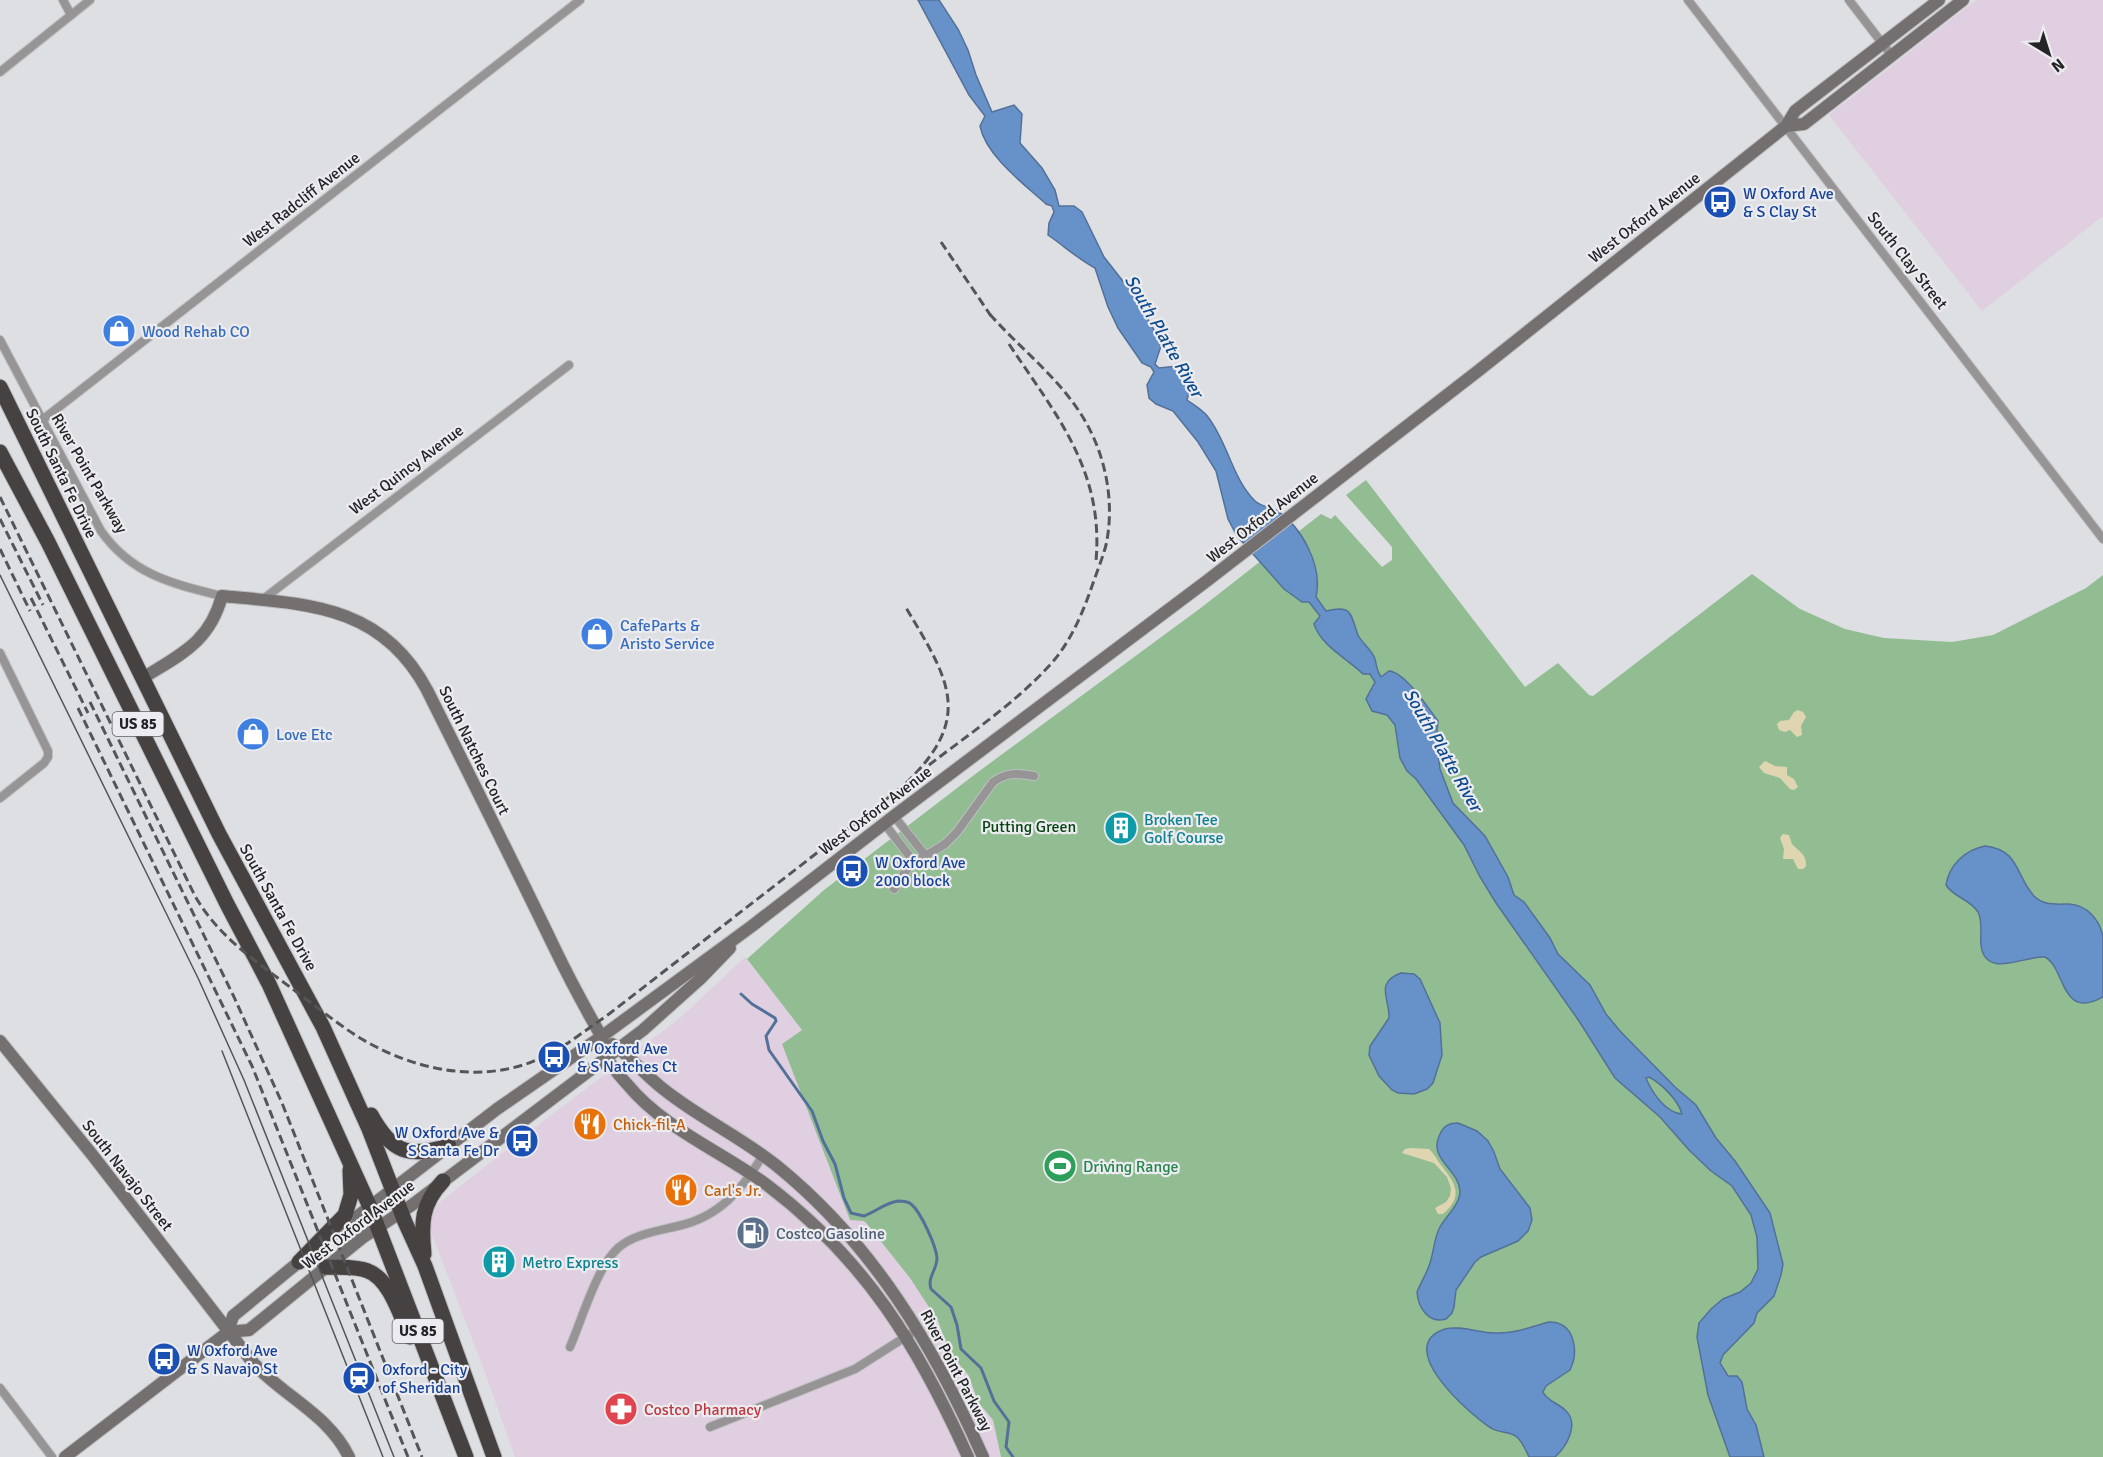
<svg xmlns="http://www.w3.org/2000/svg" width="2103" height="1457" font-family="Signika,sans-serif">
<rect width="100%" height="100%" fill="#dedfe3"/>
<!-- commercial -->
<g fill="#e0cfe0">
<polygon points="1976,0 2103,0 2103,216 1982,311 1829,115"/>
<polygon points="745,957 802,1030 782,1044 864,1221 910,1278 938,1321 950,1353 969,1376 978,1402 993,1420 1001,1457 515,1457 483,1367 431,1232 430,1220 433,1211 440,1202 534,1128 680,1018"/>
</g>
<!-- green -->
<polygon fill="#92bd93" points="1366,480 1525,687 1558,663 1589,695 1593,696 1752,574 1800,609 1845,629 1884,638 1952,642 1993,635 2086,588 2103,575 2103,1457 1001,1457 993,1420 978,1402 969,1376 950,1353 938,1321 910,1278 867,1224 864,1221 850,1220 782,1044 802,1030 747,959 824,890 978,772 1202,607 1321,514 1331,519 1335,515 1382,567 1392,560 1392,547 1346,495"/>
<!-- sand -->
<g fill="#dfd6b1">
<polygon points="1798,710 1803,712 1806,717 1801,726 1802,735 1797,737 1790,730 1785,732 1779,730 1777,724 1780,721 1789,720 1794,712"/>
<polygon points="1765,761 1775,766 1787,767 1787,775 1794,779 1798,787 1794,790 1790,789 1780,778 1764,773 1759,767"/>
<path d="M1783 834 1789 835 1792 844C1798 851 1807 854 1806 866L1803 869H1798L1793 859H1783L1784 849 1780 838Z"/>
<path d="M1410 1148 1429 1149C1433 1153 1435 1156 1438 1161 1452 1180 1467 1194 1443 1214H1438L1435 1208 1446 1202 1450 1196 1451 1188 1447 1177 1434 1163 1402 1153 1405 1149Z"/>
</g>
<!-- water -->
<g fill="#6792c9" stroke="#537198" stroke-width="1.5" fill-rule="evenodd">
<path d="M918 0H939L958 29 968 50 976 75 992 112 1014 105 1022 114 1020 143 1042 168 1055 190 1059 206H1074L1082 212 1104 257 1133 294 1157 335 1161 346 1155 364 1159 368 1178 366C1188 376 1192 386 1187 400 1194 405 1203 410 1208 417 1228 443 1232 478 1255 501 1261 507 1269 506 1276 510 1302 527 1323 566 1316 597L1326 611C1353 604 1350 614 1358 635 1362 643 1372 650 1375 659 1377 666 1376 670 1381 677L1389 671C1405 672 1428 708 1438 721L1436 739 1440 769 1453 803 1485 836 1508 877 1514 895 1524 902 1550 938 1558 954 1590 985 1606 1014 1620 1031 1675 1087 1696 1105 1716 1138 1735 1161 1770 1213 1783 1264 1781 1275 1774 1296 1757 1313 1754 1323 1723 1355 1720 1363 1728 1376H1737L1742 1382 1747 1409 1756 1425 1764 1457H1730L1708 1395 1697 1337 1699 1323 1711 1309 1723 1299 1740 1292 1751 1283 1758 1269 1757 1237 1751 1215 1732 1186 1711 1171 1689 1150 1660 1117 1615 1078 1579 1021 1496 903 1480 877 1464 845 1416 779 1407 771 1400 758 1395 725 1387 715 1372 711 1366 699 1375 682 1370 674H1363C1348 659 1321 646 1314 624L1320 616 1309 602H1302L1284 589 1237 536 1228 519 1216 471 1198 442 1173 411 1156 404 1149 398 1147 385 1154 372 1151 367 1142 363 1118 328 1108 307 1095 268C1078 259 1064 246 1048 235L1049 223 1054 212 1052 206 1046 204C1024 184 986 156 980 126L985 116 969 95ZM1649 1077C1662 1084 1678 1100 1682 1114 1666 1113 1652 1093 1646 1078Z"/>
<path d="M1985 846C2020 850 2015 875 2034 896 2044 906 2056 904 2069 904 2087 905 2100 920 2103 937 2103 951 2103 981 2103 997 2060 1021 2066 968 2045 957 2026 955 1985 980 1981 945 1980 934 1983 922 1978 912 1970 899 1953 897 1946 885 1949 865 1965 850 1985 846Z"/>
<path d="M1401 973 1414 974 1420 979 1440 1023 1442 1055 1433 1083 1427 1089 1414 1094 1398 1093 1392 1090 1379 1076 1369 1055 1370 1046 1389 1018C1390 999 1374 983 1401 973Z"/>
<path d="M1458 1123 1477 1131 1488 1141 1494 1152 1500 1169 1530 1208 1532 1220 1528 1231 1518 1241 1481 1257 1475 1262 1456 1290 1454 1307 1452 1313 1446 1319C1429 1324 1418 1308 1417 1292 1421 1282 1427 1273 1430 1263 1434 1251 1434 1238 1440 1227 1446 1216 1460 1205 1460 1191 1459 1169 1427 1159 1440 1134 1444 1125 1450 1123 1458 1123Z"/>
<path d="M1549 1322C1575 1322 1579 1351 1570 1370L1546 1386 1543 1392C1547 1401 1558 1403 1565 1410 1580 1423 1567 1446 1555 1457H1529C1526 1450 1522 1442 1517 1437 1510 1431 1498 1433 1491 1428 1469 1414 1392 1346 1445 1329 1460 1325 1479 1333 1495 1333 1514 1334 1531 1327 1549 1322Z"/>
</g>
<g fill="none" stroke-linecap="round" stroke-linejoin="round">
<!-- stream -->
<path stroke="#537198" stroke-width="3" d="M741 994 752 1004 775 1018 776 1021 766 1036 769 1050 812 1111 823 1141 835 1164 844 1198 851 1213 864 1216C875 1212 885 1203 898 1201 902 1201 907 1201 911 1204 921 1212 936 1246 937 1258 937 1270 927 1277 931 1289L951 1307 957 1325 961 1349 981 1368 994 1401 1009 1422 1006 1447 1013 1457"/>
<!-- street casing -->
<g stroke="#bdbdc1" stroke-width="10">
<g id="street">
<polyline points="63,0 71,15"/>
<polyline points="1688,0 2103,539"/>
<polyline points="1849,0 1892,56"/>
<polyline points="0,72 90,0"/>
<path d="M0 340 101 531C132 575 173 584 222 596"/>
<polyline points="41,421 580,0"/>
<polyline points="262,600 569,365"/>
<polyline points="0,653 48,751 48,757 44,763 0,798"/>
<polyline points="894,816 925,855"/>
<polyline points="884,823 914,862"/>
<path d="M894 889 909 866 945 844 957 832 993 782C1007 772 1018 773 1034 776"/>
<path d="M570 1347C582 1319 597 1267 618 1248 634 1234 658 1231 678 1226 719 1217 742 1190 763 1155"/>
<polyline points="0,1388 52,1457"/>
<polyline points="710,1427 855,1369 918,1329"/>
</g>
</g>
<!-- secondary casing -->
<g stroke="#bdbdc1" stroke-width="14">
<g id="secondary">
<polyline points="1786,126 1804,124 1963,0"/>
<path d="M143 678C181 654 209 643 222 596 308 604 382 605 427 690 470 776 513 862 555 949 569 978 584 1006 600 1034 603 1041 603 1050 607 1057 611 1067 620 1076 627 1084 664 1129 721 1151 767 1185 866 1260 918 1346 968 1457"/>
<path d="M0 1041 94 1157 250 1359C280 1395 328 1413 349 1457"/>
<path d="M612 1044C624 1051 633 1062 643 1071 654 1082 665 1091 678 1100 710 1123 746 1141 777 1166 872 1243 934 1346 983 1457"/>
<polyline points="333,1235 497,1109 601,1037 752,926 894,816 1208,580 1478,371 1786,126 1795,111 1939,0"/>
<polyline points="228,1332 233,1316 305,1257"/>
<polyline points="65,1457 228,1332 249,1330 362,1238 412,1205 643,1030 701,978 730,948"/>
</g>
</g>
<!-- highway casing -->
<g stroke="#bdbdc1" stroke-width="17">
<g id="highway">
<polyline points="0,387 219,834 323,1027 369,1129 405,1222 425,1266 494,1457"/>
<polyline points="0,452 48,542 227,904 269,984 370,1207 466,1457"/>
<path d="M371 1115C392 1153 408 1158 449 1146"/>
<path d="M424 1254C421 1224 421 1204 443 1181"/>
<polyline points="299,1262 345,1215 351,1195 350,1170"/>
<path d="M326 1267C339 1268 356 1266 368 1271 390 1279 401 1318 410 1337"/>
</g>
</g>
<!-- street -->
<use href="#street" stroke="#969494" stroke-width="8"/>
<!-- secondary -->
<use href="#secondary" stroke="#747070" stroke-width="12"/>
<!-- highway -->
<use href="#highway" stroke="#464241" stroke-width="15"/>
<!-- tram -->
<g stroke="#545557" stroke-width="1.5">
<polyline points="0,575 198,978 244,1080 394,1457"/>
<polyline points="222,1051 383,1457"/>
</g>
<!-- rail -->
<g stroke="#545557" stroke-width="3" stroke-dasharray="9 4.5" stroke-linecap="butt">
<polyline points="941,242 991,316"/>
<path d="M1009 344C1056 415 1104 470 1096 561"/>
<path d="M0 497 195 896C218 936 254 960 290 987 313 1004 336 1023 360 1038 408 1067 469 1082 523 1065 539 1060 553 1052 568 1043L609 1014 902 787C976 718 949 680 905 606"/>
<polyline points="0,519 43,605"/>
<polyline points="0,549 30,611"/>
<polyline points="31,598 88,713"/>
<polyline points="90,702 234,997 282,1103 422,1457"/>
<polyline points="78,708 252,1066 408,1457"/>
<path d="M929 765C968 735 1015 703 1048 667 1069 645 1081 617 1091 589 1096 574 1102 560 1106 545 1115 503 1106 456 1084 419 1059 377 1018 347 987 311"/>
</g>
</g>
<!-- icons -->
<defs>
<g id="bus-disc" transform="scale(1.725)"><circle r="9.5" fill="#1a4fb4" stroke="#ececf0"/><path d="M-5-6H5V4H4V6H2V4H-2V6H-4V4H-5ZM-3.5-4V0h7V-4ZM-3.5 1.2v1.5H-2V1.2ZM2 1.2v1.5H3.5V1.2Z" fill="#fff"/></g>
<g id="shop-disc" transform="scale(1.725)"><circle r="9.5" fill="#3f7fe0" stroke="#ececf0"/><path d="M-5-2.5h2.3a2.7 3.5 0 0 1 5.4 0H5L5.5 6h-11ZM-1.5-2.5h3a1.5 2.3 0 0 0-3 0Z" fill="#fff"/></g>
<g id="building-disc" transform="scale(1.725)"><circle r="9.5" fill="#0f9aa8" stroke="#ececf0"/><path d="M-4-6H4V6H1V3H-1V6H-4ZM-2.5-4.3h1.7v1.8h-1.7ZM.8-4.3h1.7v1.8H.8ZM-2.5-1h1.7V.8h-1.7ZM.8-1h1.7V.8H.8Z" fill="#fff"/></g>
<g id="restaurant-disc" transform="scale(1.725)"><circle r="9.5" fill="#e8710a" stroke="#ececf0"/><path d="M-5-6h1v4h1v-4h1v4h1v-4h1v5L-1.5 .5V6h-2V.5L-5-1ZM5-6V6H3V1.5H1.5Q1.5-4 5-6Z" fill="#fff"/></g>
<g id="stadium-disc" transform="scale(1.725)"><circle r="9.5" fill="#2e9e5b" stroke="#ececf0"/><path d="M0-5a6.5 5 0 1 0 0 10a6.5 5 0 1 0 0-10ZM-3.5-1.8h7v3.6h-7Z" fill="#fff"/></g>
<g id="fuel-disc" transform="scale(1.725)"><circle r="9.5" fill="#5c6f8a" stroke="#ececf0"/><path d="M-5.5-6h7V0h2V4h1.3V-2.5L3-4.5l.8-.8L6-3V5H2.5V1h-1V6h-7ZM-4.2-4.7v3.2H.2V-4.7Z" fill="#fff"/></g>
<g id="station-disc" transform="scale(1.725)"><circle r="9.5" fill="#1a4fb4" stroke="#ececf0"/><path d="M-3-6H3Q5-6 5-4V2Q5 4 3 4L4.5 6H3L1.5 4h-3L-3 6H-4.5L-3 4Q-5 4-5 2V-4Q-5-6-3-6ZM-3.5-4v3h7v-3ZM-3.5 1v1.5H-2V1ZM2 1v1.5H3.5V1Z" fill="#fff"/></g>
<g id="pharmacy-disc" transform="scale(1.725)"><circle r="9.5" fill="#e0444e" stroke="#ececf0"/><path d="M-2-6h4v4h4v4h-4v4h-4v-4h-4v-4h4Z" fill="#fff"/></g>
</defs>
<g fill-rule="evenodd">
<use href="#bus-disc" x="1720" y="202"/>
<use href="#shop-disc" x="119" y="331"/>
<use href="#shop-disc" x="597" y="634"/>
<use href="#shop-disc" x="253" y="734"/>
<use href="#building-disc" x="1121" y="828"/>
<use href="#bus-disc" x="852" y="871"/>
<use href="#bus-disc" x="554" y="1057"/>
<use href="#restaurant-disc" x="590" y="1124"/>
<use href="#bus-disc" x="522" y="1141"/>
<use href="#stadium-disc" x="1060" y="1166"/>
<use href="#restaurant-disc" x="681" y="1190"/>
<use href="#fuel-disc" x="753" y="1233"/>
<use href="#building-disc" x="499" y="1262"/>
<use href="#bus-disc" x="164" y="1359"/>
<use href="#station-disc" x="359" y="1378"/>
<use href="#pharmacy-disc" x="621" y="1409"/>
</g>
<g text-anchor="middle" stroke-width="4.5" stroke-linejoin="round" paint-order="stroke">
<!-- shield labels -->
<g fill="#ececf0" stroke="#606063" stroke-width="1.5">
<rect x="112.5" y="712" width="51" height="24" rx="4.5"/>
<rect x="392.5" y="1319" width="51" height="24" rx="4.5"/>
</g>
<g font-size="15" font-weight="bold" fill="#242426">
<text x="138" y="729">US 85</text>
<text x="418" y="1336">US 85</text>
</g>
<!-- transit labels -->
<g font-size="16" fill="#164399" stroke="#ececf0" text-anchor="start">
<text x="1743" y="199">W Oxford Ave<tspan x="1743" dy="18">&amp; S Clay St</tspan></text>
<text x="875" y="868">W Oxford Ave<tspan x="875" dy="18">2000 block</tspan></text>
<text x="577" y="1054">W Oxford Ave<tspan x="577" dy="18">&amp; S Natches Ct</tspan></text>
<text x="499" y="1138" text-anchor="end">W Oxford Ave &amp;<tspan x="499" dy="18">S Santa Fe Dr</tspan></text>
<text x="187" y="1356">W Oxford Ave<tspan x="187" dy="18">&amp; S Navajo St</tspan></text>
<text x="382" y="1375">Oxford - City<tspan x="382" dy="18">of Sheridan</tspan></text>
</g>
<!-- street labels -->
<g font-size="16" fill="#242426" stroke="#ececf0">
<text transform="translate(301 199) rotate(-38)" y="6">West Radcliff Avenue</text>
<text transform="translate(1644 217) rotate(-38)" y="6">West Oxford Avenue</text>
<text transform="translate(1908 260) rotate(52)" y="6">South Clay Street</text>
<text transform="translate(406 469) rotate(-37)" y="6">West Quincy Avenue</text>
<text transform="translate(62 473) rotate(64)" y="6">South Santa Fe Drive</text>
<text transform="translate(90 473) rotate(60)" y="6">River Point Parkway</text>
<text transform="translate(1262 517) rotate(-38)" y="6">West Oxford Avenue</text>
<text transform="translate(475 750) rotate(64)" y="6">South Natches Court</text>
<text transform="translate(875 810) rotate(-37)" y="6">West Oxford Avenue</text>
<text transform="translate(279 907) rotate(61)" y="6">South Santa Fe Drive</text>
<text transform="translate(128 1175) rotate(52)" y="6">South Navajo Street</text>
<text transform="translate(358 1224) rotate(-37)" y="6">West Oxford Avenue</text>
<text transform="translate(957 1370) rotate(62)" y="6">River Point Parkway</text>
</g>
<!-- shop labels -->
<g font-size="16" fill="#366cbe" stroke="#ececf0" text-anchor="start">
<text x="142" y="337">Wood Rehab CO</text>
<text x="620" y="631">CafeParts &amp;<tspan x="620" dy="18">Aristo Service</tspan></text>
<text x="276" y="740">Love Etc</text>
</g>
<!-- culture labels -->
<g font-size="16" fill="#0d838f" stroke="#ececf0" text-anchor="start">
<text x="1144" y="825">Broken Tee<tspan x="1144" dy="18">Golf Course</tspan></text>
<text x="522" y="1268">Metro Express</text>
</g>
<!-- park labels -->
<g font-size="16" fill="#054411" stroke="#ececf0">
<text x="1029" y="832">Putting Green</text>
</g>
<!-- food labels -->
<g font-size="16" fill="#c56008" stroke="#ececf0" text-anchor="start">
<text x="613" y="1130">Chick-fil-A</text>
<text x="704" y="1196">Carl's Jr.</text>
</g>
<!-- leisure labels -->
<g font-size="16" fill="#27864d" stroke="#ececf0" text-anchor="start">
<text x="1083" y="1172">Driving Range</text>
</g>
<!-- service labels -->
<g font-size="16" fill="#4e5e75" stroke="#ececf0" text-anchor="start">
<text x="776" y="1239">Costco Gasoline</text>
</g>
<!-- health labels -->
<g font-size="16" fill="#be3a42" stroke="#ececf0" text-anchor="start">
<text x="644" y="1415">Costco Pharmacy</text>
</g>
<!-- water labels -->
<g font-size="18" font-style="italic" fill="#0e4b8e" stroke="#ececf0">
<text transform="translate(1164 336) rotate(60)" y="6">South Platte River</text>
<text transform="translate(1443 750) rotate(60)" y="6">South Platte River</text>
</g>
</g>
<!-- north arrow -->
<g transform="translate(2049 54) rotate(142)" stroke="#ececf0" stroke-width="4.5" paint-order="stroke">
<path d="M0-4.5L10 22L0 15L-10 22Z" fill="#242426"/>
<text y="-9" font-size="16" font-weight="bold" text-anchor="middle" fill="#242426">N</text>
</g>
</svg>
